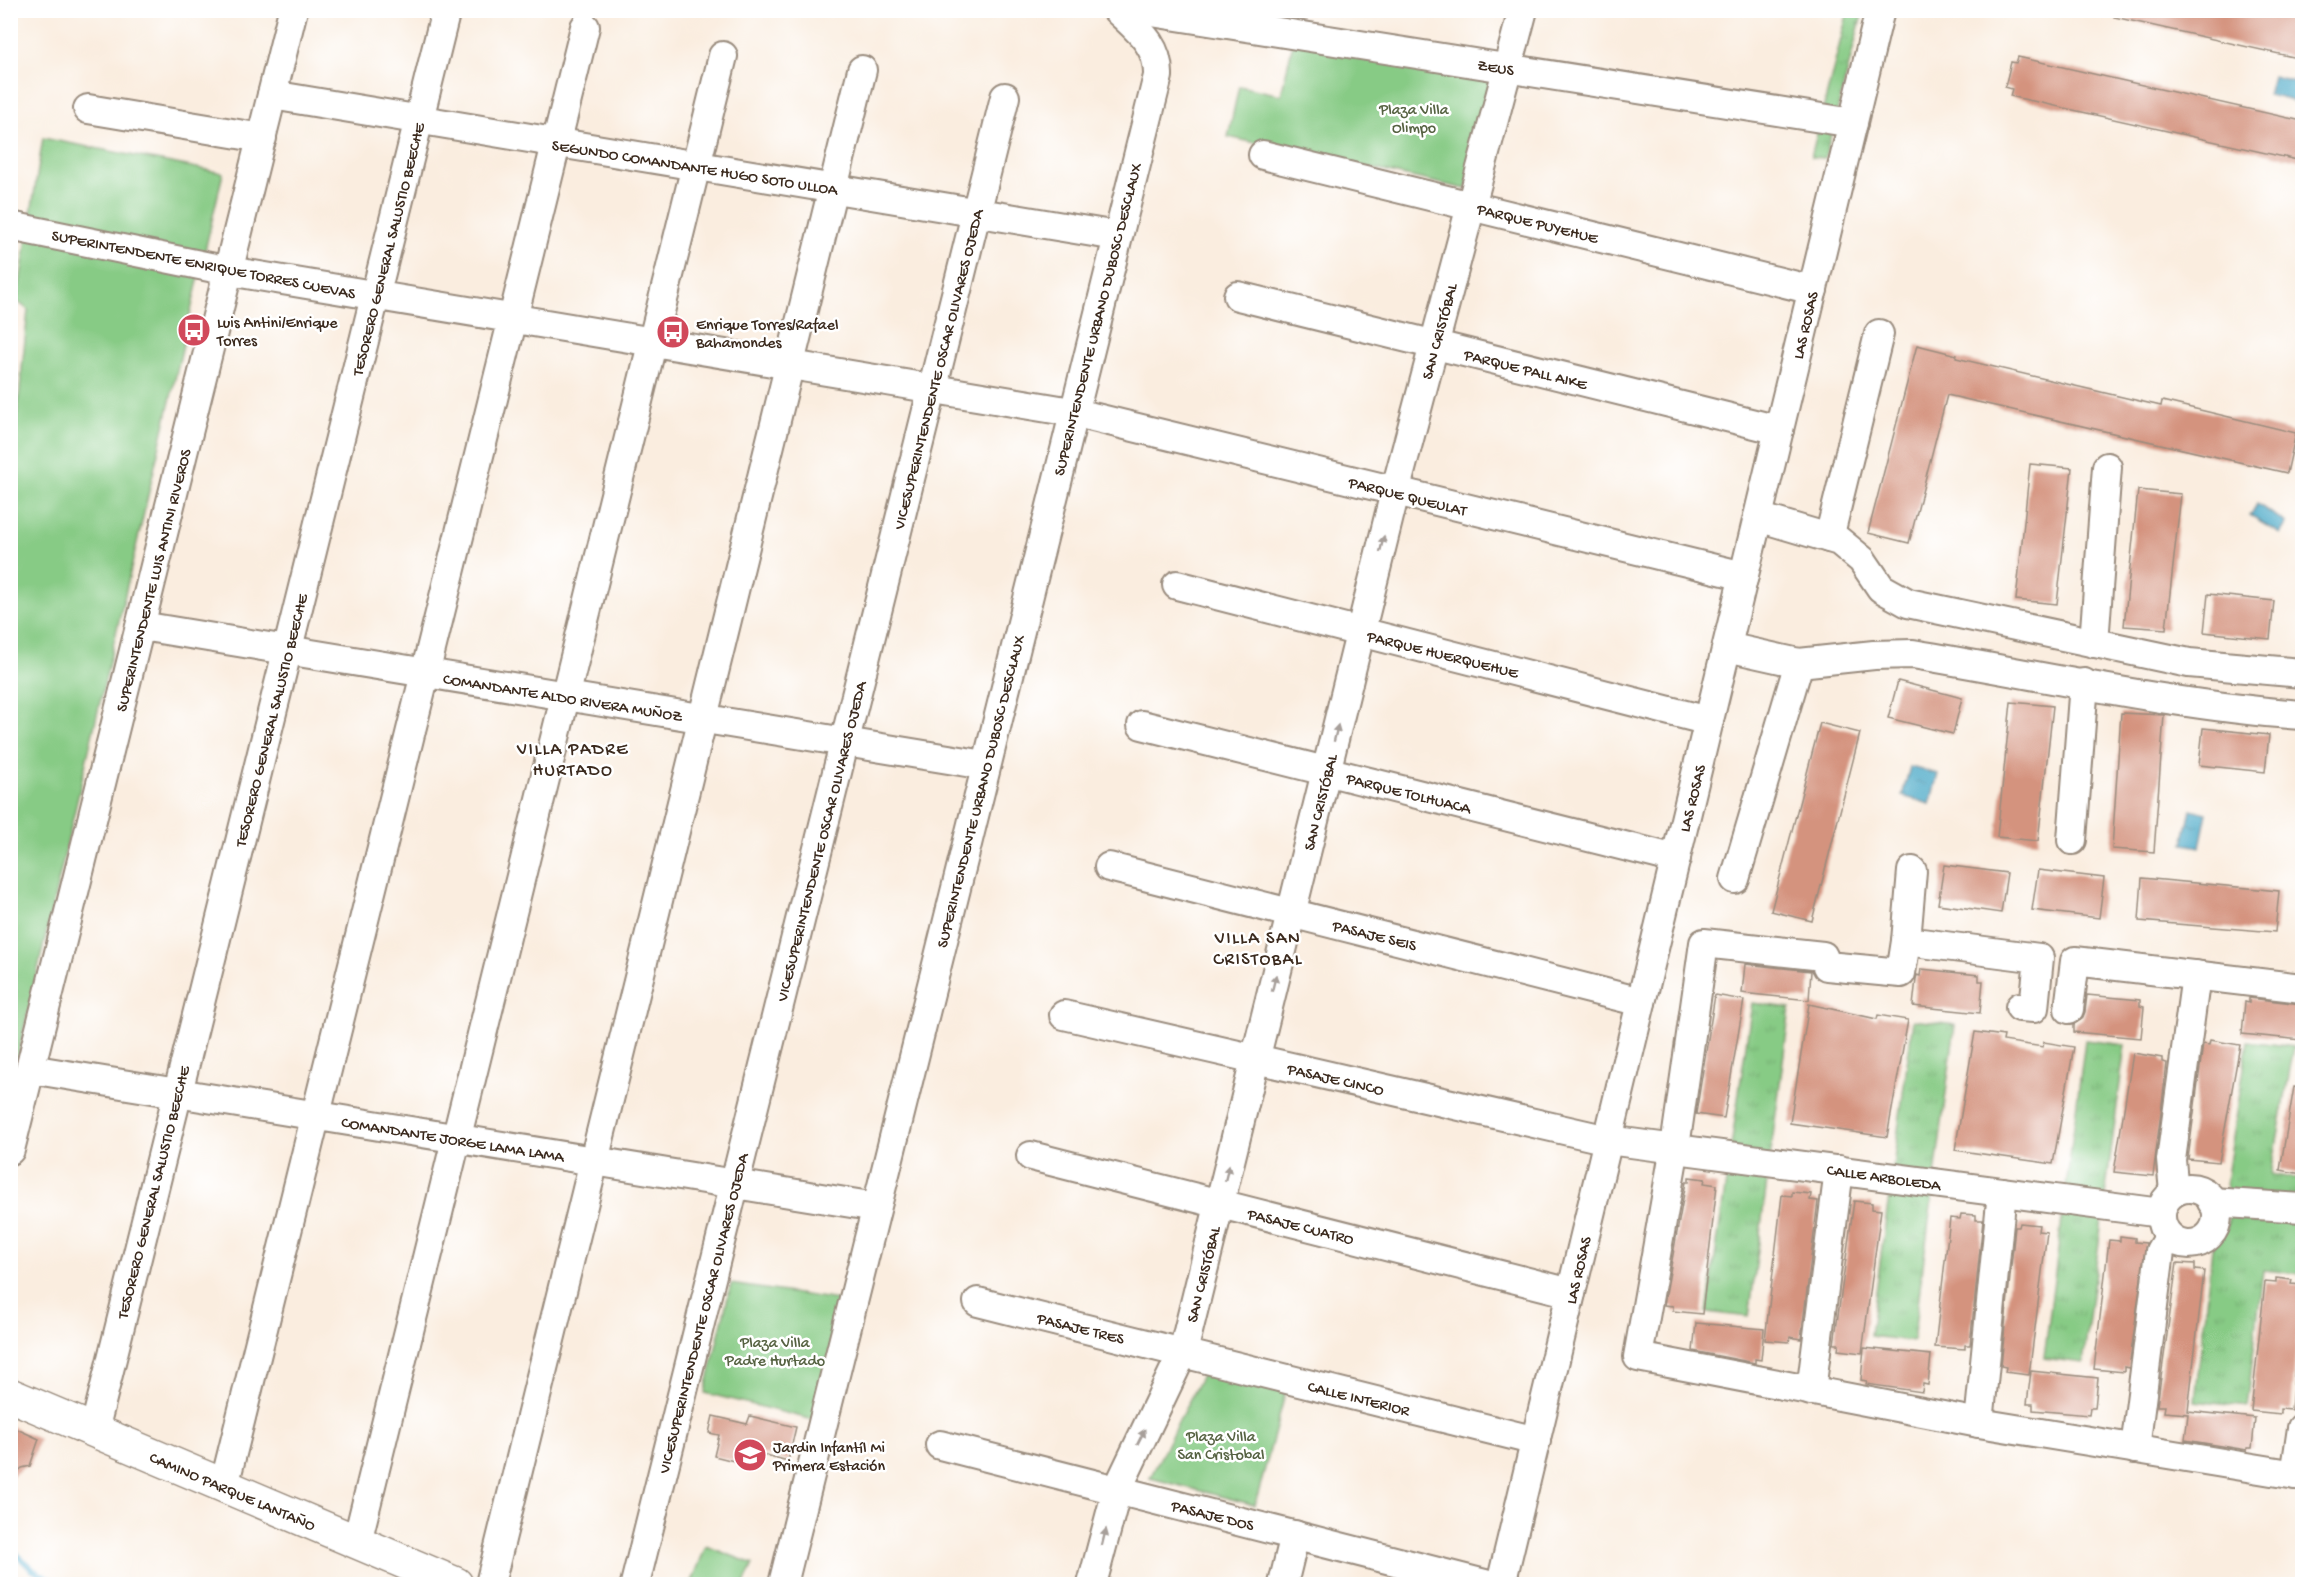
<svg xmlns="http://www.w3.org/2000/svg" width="2313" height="1595" font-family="'Gochi Hand',sans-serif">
<defs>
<pattern id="grass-tufts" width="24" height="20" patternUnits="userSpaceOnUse" patternTransform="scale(1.5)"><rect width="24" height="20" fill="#87cb85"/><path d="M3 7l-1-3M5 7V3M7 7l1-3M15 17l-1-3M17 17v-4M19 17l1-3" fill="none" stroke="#75ae72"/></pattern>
<pattern id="water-ripples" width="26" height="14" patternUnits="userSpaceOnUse" patternTransform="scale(1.5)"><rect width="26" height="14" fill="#47a7c6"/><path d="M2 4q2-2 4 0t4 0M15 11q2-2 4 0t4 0" fill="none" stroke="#3c88a0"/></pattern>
</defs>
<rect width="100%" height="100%" fill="#fff"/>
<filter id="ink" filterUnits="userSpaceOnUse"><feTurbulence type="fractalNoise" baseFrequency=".0167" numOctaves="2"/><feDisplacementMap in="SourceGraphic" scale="12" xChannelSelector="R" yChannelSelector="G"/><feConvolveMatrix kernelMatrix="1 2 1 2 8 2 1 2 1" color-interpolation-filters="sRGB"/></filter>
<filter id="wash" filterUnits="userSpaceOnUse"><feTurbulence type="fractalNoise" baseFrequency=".008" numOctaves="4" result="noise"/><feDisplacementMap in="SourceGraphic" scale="24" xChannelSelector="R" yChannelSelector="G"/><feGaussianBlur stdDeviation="1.35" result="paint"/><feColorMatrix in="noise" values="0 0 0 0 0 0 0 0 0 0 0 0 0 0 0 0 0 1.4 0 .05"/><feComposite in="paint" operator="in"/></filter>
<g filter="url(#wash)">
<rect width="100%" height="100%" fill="#faeddf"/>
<!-- grass -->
<g fill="url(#grass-tufts)" stroke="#617a52" stroke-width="1.5">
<polygon points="1848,11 1863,11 1825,158 1811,157"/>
<polygon points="1752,1003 1790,1008 1749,1317 1707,1312"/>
<polygon points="1913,1020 1955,1025 1913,1341 1870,1336"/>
<polygon points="2085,1040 2125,1045 2083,1363 2044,1358"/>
<polygon points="2248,1041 2294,1047 2271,1174 2302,1180 2302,1274 2263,1270 2247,1407 2195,1401 2212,1248 2227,1228 2230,1212 2226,1183"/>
</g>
<!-- park -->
<g fill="#87cb85" stroke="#617a52" stroke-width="1.5">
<polygon points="1294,38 1497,69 1466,189 1228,137 1239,86 1281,95"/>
<polygon points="43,138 223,173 11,1085 10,486 28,310 17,301"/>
<polygon points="731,1284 846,1301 818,1421 705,1393"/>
<polygon points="1206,1367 1287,1387 1255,1505 1150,1478"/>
<polygon points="706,1546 753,1564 744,1584 691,1584"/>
</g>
<!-- water -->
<g fill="url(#water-ripples)" stroke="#416872" stroke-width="1.5">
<polygon points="2273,76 2302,83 2297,102 2268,95"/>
<polygon points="2257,504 2287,523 2280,534 2250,516"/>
<polygon points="1910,767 1938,774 1930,804 1902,796"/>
<polygon points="2191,809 2207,813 2200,847 2183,844"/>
</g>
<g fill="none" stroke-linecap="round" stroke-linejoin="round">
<!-- stream -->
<g stroke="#47a7c6" stroke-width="6">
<polyline points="10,318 10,334"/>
<polyline points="10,1548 33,1570 58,1584"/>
</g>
</g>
<g id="blocks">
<!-- building -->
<g fill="#d4937e">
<polygon points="2115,10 2265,10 2302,19 2302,59 2114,17"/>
<polygon points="2018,57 2302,121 2302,161 2010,96 2012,89 2005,87 2011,62 2016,63"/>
<polygon points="1917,345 1957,355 1956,358 2161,406 2162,401 2296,433 2287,473 1947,395 1909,543 1868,533"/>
<polygon points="2030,464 2072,468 2057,604 2016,600"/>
<polygon points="2138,490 2181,494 2166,629 2124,626"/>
<polygon points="2208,594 2274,601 2270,639 2204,632"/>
<polygon points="1898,681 1962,698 1953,734 1888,718"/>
<polygon points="2011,702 2053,706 2038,841 1997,837"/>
<polygon points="2121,713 2164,715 2154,852 2112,849"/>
<polygon points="1820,723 1860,733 1812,921 1771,911"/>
<polygon points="2203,728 2269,735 2265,772 2199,765"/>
<polygon points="1944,865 2007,873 2001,913 1938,904"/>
<polygon points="2038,870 2104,878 2099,918 2032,910"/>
<polygon points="2142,878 2279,891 2275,932 2139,921"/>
<polygon points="1745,964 1811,971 1809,1000 1742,993"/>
<polygon points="1921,969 1979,975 1979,981 1983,981 1980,1013 1913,1006 1916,979 1917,975 1920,976"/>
<polygon points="1715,995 1744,1000 1724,1118 1696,1114"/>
<polygon points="2087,995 2140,1000 2140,1006 2144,1007 2141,1038 2074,1032 2074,1024 2082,1019 2085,1012"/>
<polygon points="2249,998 2302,1004 2302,1040 2242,1034 2245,1002 2249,1003"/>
<polygon points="1809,1004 1877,1019 1878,1015 1908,1020 1887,1137 1790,1123"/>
<polygon points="1975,1032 2004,1036 2003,1041 2043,1047 2044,1042 2074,1047 2053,1164 1955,1150"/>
<polygon points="2210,1040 2240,1045 2219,1162 2188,1159 2203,1044 2209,1045"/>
<polygon points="2133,1053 2162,1058 2162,1062 2167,1063 2153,1176 2114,1172"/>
<polygon points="2294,1087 2302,1088 2302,1174 2280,1170"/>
<polygon points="1689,1177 1705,1179 1704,1183 1717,1185 1702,1314 1673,1311 1673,1306 1664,1305 1686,1182 1689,1182"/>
<polygon points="1792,1192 1811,1194 1810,1200 1818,1201 1801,1339 1790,1337 1789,1342 1765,1340 1782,1195 1792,1196"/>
<polygon points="1854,1201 1872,1203 1872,1209 1881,1210 1862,1353 1838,1350 1839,1344 1834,1344"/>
<polygon points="1961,1214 1976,1215 1976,1220 1983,1220 1970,1345 1965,1345 1965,1349 1935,1347 1950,1218 1960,1219"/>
<polygon points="2020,1223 2039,1225 2038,1231 2047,1232 2029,1375 2005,1372 2006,1367 2001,1366 2015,1227 2019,1227"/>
<polygon points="2120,1236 2135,1238 2135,1242 2146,1243 2129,1368 2124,1367 2124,1372 2094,1369 2109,1240 2120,1241"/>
<polygon points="2177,1263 2195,1264 2195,1270 2204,1271 2188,1411 2255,1418 2252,1448 2247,1448 2247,1450 2185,1440 2188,1414 2164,1412 2165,1406 2157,1406"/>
<polygon points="2276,1278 2292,1280 2291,1284 2302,1285 2291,1410 2281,1409 2281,1414 2251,1411 2265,1282 2276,1283"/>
<polygon points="1696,1323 1764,1329 1761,1360 1755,1359 1755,1363 1693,1351"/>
<polygon points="1864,1348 1931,1355 1928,1385 1923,1384 1922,1392 1866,1384 1867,1381 1861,1380"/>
<polygon points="2031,1371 2098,1378 2095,1408 2090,1408 2089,1415 2033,1410 2033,1404 2027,1404"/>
<polygon points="713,1416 747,1424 750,1416 796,1427 788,1461 762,1454 758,1467 714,1456 719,1435 709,1433"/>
<polygon points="10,1426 39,1439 30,1466 22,1468 10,1478"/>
</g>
</g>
</g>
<g filter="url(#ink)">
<use href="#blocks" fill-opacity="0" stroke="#9a8c7e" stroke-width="1.5"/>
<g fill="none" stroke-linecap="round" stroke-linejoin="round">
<!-- minor casing -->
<g stroke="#9a8c7e" stroke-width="32">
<g id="minor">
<polyline points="1139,10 1853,123"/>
<polyline points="272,95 1117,236"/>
<polyline points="88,109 262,138"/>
<polyline points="1263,155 1813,290"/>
<polyline points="10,226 229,271 1072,412 1744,576"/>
<polyline points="1238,296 1779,430"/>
<polyline points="1758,517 1839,541 1862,560 1881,588 1908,603 2189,663 2302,673"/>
<polyline points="1829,538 1879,334"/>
<polyline points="1177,585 1709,721"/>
<polyline points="141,626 985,765"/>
<polyline points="2094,643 2107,467"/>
<path d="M1727 647 1799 663 1874 655 1913 654C2040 675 2175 706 2302 715"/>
<polyline points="1142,725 1676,859"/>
<polyline points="2072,840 2084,683"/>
<polyline points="1109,867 1641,1002"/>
<polyline points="1735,879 1799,663"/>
<polyline points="1906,941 1912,871"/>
<polyline points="2069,1009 2075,961 2302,988"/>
<polyline points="1064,1015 1608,1140 2161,1213"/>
<polyline points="30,1069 876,1207"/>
<polyline points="10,1150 293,10"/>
<polyline points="1031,1156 1571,1293"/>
<circle cx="2189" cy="1216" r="28"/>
<polyline points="2002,1192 1979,1423 2302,1476"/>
<polyline points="2174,1192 2171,1160 2196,975"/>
<polyline points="2212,1202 2302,1208"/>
<polyline points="978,1302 1536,1441"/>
<polyline points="1811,1391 1839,1170"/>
<polyline points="1979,1423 1638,1357 1675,1147 1704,943 1823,956 1827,966 1901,973 1906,941 2039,958 2034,1008 2020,1007"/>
<polyline points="94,1431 446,10"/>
<polyline points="940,1445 1485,1584"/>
<polyline points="2135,1449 2160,1251 2169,1236"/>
<polyline points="2295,1475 2302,1428"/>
<polyline points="224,1486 585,27"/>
<polyline points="357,1542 723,56"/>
<polyline points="490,1584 862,70"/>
<polyline points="635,1584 1005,97"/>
<path d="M783 1584 1158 76C1159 45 1138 30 1117 10"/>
<polyline points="1092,1584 1117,1490 1183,1352 1395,492 1523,10"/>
<polyline points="1283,1584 1295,1535"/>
<polyline points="1501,1584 1880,10"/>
</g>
</g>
<!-- major casing -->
<g stroke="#9a8c7e" stroke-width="36">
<polyline id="major" points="10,1395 456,1584"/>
</g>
<!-- minor -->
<use href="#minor" stroke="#fff" stroke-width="28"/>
<!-- major -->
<use href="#major" stroke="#fff" stroke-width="33"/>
</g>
<!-- one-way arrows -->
<defs><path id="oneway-solid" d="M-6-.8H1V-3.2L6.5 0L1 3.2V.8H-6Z" transform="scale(1.5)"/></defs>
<g fill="#a79f9a">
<use href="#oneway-solid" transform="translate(1382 544) rotate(-76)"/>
<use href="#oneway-solid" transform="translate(1336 733) rotate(-76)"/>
<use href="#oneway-solid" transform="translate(1274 983) rotate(-76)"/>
<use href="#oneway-solid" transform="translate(1227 1173) rotate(-76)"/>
<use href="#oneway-solid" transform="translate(1141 1437) rotate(-63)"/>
<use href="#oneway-solid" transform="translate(1104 1537) rotate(-76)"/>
</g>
</g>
<!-- icons -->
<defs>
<g id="bus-disc" transform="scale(1.725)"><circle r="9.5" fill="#d1495b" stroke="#fff"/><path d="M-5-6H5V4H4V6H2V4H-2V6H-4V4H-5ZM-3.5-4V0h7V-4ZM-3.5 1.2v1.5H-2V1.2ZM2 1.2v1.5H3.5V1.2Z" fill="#fff"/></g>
<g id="school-disc" transform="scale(1.725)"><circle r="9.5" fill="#d1495b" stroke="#fff"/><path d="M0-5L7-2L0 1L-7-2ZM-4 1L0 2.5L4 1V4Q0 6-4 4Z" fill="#fff"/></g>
</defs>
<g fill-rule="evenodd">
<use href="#bus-disc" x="194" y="330"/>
<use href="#bus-disc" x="673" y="332"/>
<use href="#school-disc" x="750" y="1455"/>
</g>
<g text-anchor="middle" stroke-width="5" stroke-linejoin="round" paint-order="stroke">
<!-- street labels -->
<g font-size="16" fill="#3b2a1e" stroke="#fff">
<text transform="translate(1496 66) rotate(9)" y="6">ZEUS</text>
<text transform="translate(695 166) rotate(9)" y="6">SEGUNDO COMANDANTE HUGO SOTO ULLOA</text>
<text transform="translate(1538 222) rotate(14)" y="6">PARQUE PUYEHUE</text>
<text transform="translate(387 249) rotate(-76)" y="6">TESORERO GENERAL SALUSTIO BEECHE</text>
<text transform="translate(204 263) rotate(11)" y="6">SUPERINTENDENTE ENRIQUE TORRES CUEVAS</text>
<text transform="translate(1096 319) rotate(-76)" y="6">SUPERINTENDENTE URBANO DUBOSC DESCLAUX</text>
<text transform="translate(1804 325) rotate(-77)" y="6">LAS ROSAS</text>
<text transform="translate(1438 331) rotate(-75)" y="6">SAN CRISTÓBAL</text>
<text transform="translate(1526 368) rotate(14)" y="6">PARQUE PALL AIKE</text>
<text transform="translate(937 369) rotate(-76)" y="6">VICESUPERINTENDENTE OSCAR OLIVARES OJEDA</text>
<text transform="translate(1408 495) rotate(14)" y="6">PARQUE QUEULAT</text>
<text transform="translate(152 580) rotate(-76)" y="6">SUPERINTENDENTE LUIS ANTINI RIVEROS</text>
<text transform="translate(1443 653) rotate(14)" y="6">PARQUE HUERQUEHUE</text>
<text transform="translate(563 696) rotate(9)" y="6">COMANDANTE ALDO RIVERA MUÑOZ</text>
<text transform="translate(270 720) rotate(-76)" y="6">TESORERO GENERAL SALUSTIO BEECHE</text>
<text transform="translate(979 791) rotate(-76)" y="6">SUPERINTENDENTE URBANO DUBOSC DESCLAUX</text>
<text transform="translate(1409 792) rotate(14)" y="6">PARQUE TOLHUACA</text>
<text transform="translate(1691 798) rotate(-76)" y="6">LAS ROSAS</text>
<text transform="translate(1319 802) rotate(-76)" y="6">SAN CRISTÓBAL</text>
<text transform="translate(820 841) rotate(-76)" y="6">VICESUPERINTENDENTE OSCAR OLIVARES OJEDA</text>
<text transform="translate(1375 934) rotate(14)" y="6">PASAJE SEIS</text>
<text transform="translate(1336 1078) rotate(13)" y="6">PASAJE CINCO</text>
<text transform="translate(453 1138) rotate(9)" y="6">COMANDANTE JORGE LAMA LAMA</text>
<text transform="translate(1884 1176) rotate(8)" y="6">CALLE ARBOLEDA</text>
<text transform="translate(152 1192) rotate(-76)" y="6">TESORERO GENERAL SALUSTIO BEECHE</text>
<text transform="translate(1301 1225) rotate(14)" y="6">PASAJE CUATRO</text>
<text transform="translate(1577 1270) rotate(-77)" y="6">LAS ROSAS</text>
<text transform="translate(1202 1274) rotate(-76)" y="6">SAN CRISTÓBAL</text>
<text transform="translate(702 1313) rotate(-76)" y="6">VICESUPERINTENDENTE OSCAR OLIVARES OJEDA</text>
<text transform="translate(1081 1327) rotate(14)" y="6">PASAJE TRES</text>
<text transform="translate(1359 1397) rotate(14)" y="6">CALLE INTERIOR</text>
<text transform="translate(233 1490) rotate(23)" y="6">CAMINO PARQUE LANTAÑO</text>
<text transform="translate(1213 1514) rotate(14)" y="6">PASAJE DOS</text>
</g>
<!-- park labels -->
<g font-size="16" fill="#566242" stroke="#fff">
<text x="1414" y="114">Plaza Villa<tspan x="1414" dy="18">Olimpo</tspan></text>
<text x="775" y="1347">Plaza Villa<tspan x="775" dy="18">Padre Hurtado</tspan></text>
<text x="1221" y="1441">Plaza Villa<tspan x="1221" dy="18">San Cristobal</tspan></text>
</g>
<!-- poi labels -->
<g font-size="16" fill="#3b2a1e" stroke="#fff" text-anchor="start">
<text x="217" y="327">Luis Antini/Enrique<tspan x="217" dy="18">Torres</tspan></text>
<text x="696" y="329">Enrique Torres/Rafael<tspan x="696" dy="18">Bahamondes</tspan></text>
<text x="773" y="1452">Jardin Infantíl Mi<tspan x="773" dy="18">Primera Estación</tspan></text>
</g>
<!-- neighbourhood labels -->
<g font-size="18" letter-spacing="1.5" fill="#3b2a1e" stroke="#fff">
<text x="573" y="754">VILLA PADRE<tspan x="573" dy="21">HURTADO</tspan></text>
<text x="1258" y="943">VILLA SAN<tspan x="1258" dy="21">CRISTOBAL</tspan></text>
</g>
</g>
<!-- margin -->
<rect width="2313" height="1595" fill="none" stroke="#fff" stroke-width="36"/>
</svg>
